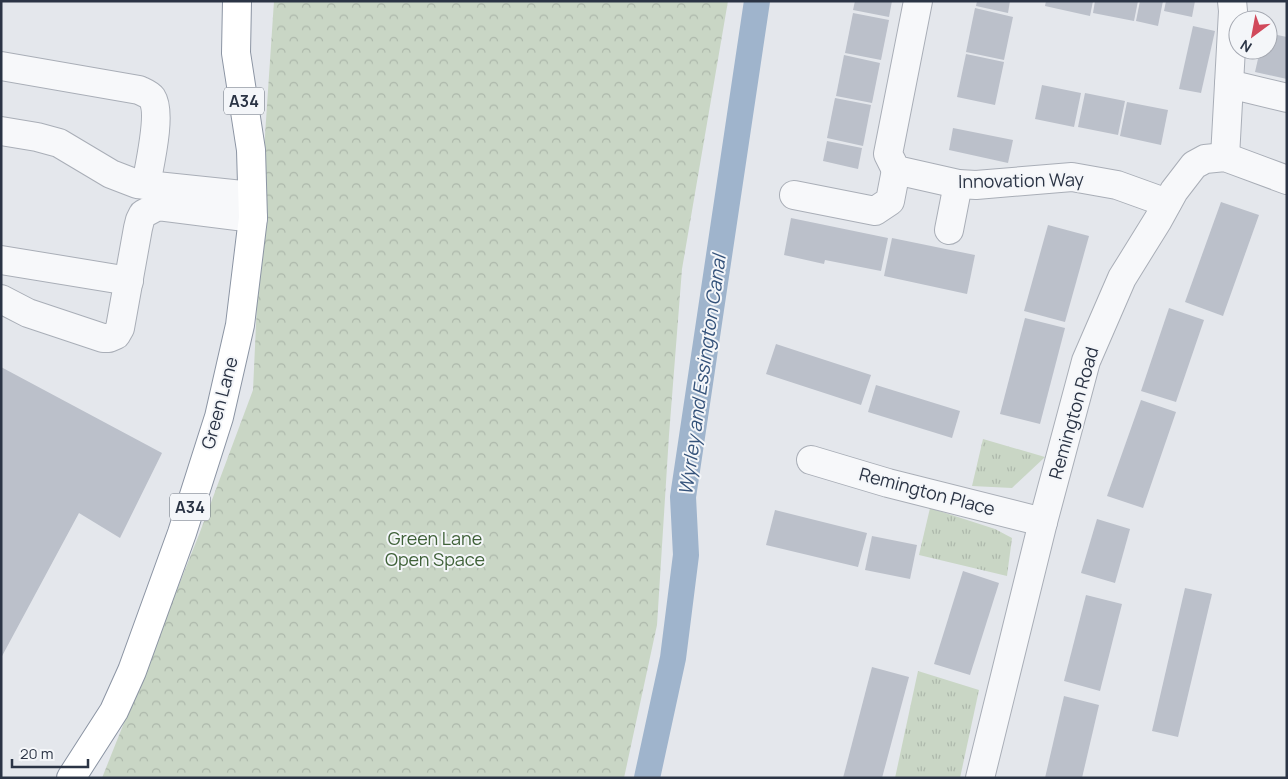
<svg xmlns="http://www.w3.org/2000/svg" width="1288" height="779" font-family="Manrope,sans-serif">
<defs>
<pattern id="grass-tufts" width="24" height="20" patternUnits="userSpaceOnUse" patternTransform="scale(1.25)"><rect width="24" height="20" fill="#c9d6c5"/><path d="M3 7l-1-3M5 7V3M7 7l1-3M15 17l-1-3M17 17v-4M19 17l1-3" fill="none" stroke="#adb8ab"/></pattern>
<pattern id="park-crowns" width="20" height="18" patternUnits="userSpaceOnUse" patternTransform="scale(1.25)"><rect width="20" height="18" fill="#c9d6c5"/><path d="M2 6a3 3 0 1 1 6 0M12 15a3 3 0 1 1 6 0" fill="none" stroke="#adb8ab"/></pattern>
</defs>
<rect width="100%" height="100%" fill="#e4e7ec"/>
<!-- grass -->
<g fill="url(#grass-tufts)">
<polygon points="983,439 1045,457 1012,488 972,486"/>
<polygon points="930,508 995,529 1012,538 1007,576 919,555"/>
<polygon points="918,671 979,690 960,778 895,778"/>
</g>
<!-- park -->
<polygon fill="url(#park-crowns)" points="274,1 728,1 682,269 669,435 657,625 624,778 102,778 200,532 253,390 264,150"/>
<g fill="none" stroke-linecap="round" stroke-linejoin="round">
<!-- canal -->
<polyline stroke="#9fb4cc" stroke-width="26" points="647,778 673,658 686,555 683,497 757,1"/>
</g>
<!-- building -->
<g fill="#bbc0ca">
<polygon points="855,1 892,1 889,17 853,10"/>
<polygon points="977,1 1010,1 1008,13 976,6"/>
<polygon points="1046,1 1093,1 1090,16 1045,6"/>
<polygon points="1095,1 1138,1 1134,21 1093,13"/>
<polygon points="1140,1 1163,1 1158,26 1136,21"/>
<polygon points="1166,1 1195,1 1192,17 1164,11"/>
<polygon points="975,8 1013,17 1004,60 966,52"/>
<polygon points="853,13 889,20 881,60 845,53"/>
<polygon points="1193,26 1215,31 1201,93 1179,89"/>
<polygon points="1268,33 1287,37 1287,79 1255,72 1260,50 1268,50"/>
<polygon points="966,54 1004,62 995,105 957,97"/>
<polygon points="844,55 880,63 872,103 836,96"/>
<polygon points="1042,85 1081,93 1074,127 1035,119"/>
<polygon points="1085,93 1125,101 1118,135 1078,127"/>
<polygon points="835,98 871,105 863,146 827,138"/>
<polygon points="1127,102 1168,110 1161,145 1120,136"/>
<polygon points="953,128 1013,140 1008,163 949,150"/>
<polygon points="827,141 862,148 858,169 823,161"/>
<polygon points="1221,202 1259,215 1223,316 1185,302"/>
<polygon points="791,218 888,238 881,271 825,260 824,264 784,255"/>
<polygon points="1048,225 1089,236 1065,322 1024,311"/>
<polygon points="892,238 975,255 967,294 884,276"/>
<polygon points="1169,308 1204,320 1176,402 1141,391"/>
<polygon points="1025,318 1065,328 1040,424 1000,414"/>
<polygon points="776,344 871,375 861,405 766,374"/>
<polygon points="1,367 162,453 120,538 79,513 1,658"/>
<polygon points="876,385 960,411 952,438 868,412"/>
<polygon points="1141,400 1176,412 1143,508 1107,496"/>
<polygon points="775,510 867,533 858,567 766,545"/>
<polygon points="1097,519 1130,529 1115,583 1081,573"/>
<polygon points="872,536 917,545 910,579 865,570"/>
<polygon points="963,571 999,583 970,675 934,664"/>
<polygon points="1185,588 1212,594 1178,737 1152,731"/>
<polygon points="1086,595 1122,604 1100,691 1064,681"/>
<polygon points="872,667 909,677 882,778 843,778"/>
<polygon points="1064,696 1099,705 1082,778 1045,778"/>
</g>
<g fill="none" stroke-linecap="round" stroke-linejoin="round">
<!-- minor casing -->
<g stroke="#a9aeb7" stroke-width="30">
<g id="minor">
<polyline points="918,1 888,154 896,170 958,184 976,185 1072,177 1117,185 1167,203"/>
<path d="M1 66 139 90C143 92 149 94 152 98 162 113 149 167 146 185"/>
<polyline points="1229,84 1287,98"/>
<polyline points="1,131 37,137 59,143 111,174 137,184 252,196"/>
<polyline points="1225,157 1233,11 1232,1"/>
<polyline points="794,195 875,211 890,201 896,170"/>
<polyline points="949,230 958,184"/>
<polyline points="1,260 129,281"/>
<polyline points="1,299 28,313 103,338 109,338 116,335 120,328 138,228 140,220 143,214 158,206 253,218"/>
<polyline points="811,460 888,483 1043,522"/>
<polyline points="980,778 1043,522 1086,361 1122,278 1158,220 1174,191 1194,165 1205,159 1225,157 1287,180"/>
</g>
</g>
<!-- highway casing -->
<g stroke="#8b94a3" stroke-width="30">
<polyline id="highway" points="71,778 114,711 132,671 182,533 219,417 240,325 253,218 251,150 236,53 237,1"/>
</g>
<!-- minor -->
<use href="#minor" stroke="#f7f8fa" stroke-width="28"/>
<!-- highway -->
<use href="#highway" stroke="#fff" stroke-width="28"/>
</g>
<g text-anchor="middle" stroke-width="4" stroke-linejoin="round" paint-order="stroke">
<!-- shield labels -->
<g fill="#f4f6f9" stroke="#676e7b" stroke-width="1">
<rect x="224" y="87.5" width="40" height="27" rx="4"/>
<rect x="170" y="493.5" width="40" height="27" rx="4"/>
</g>
<g font-size="16" font-weight="bold" fill="#2b3445">
<text x="244" y="107">A34</text>
<text x="190" y="513">A34</text>
</g>
<!-- street labels -->
<g font-size="18" fill="#2b3445" stroke="#f4f6f9">
<text transform="translate(1021 181) rotate(-1)" y="6">Innovation Way</text>
<text transform="translate(220 403) rotate(-75)" y="6">Green Lane</text>
<text transform="translate(1074 413) rotate(-74)" y="6">Remington Road</text>
<text transform="translate(927 492) rotate(15)" y="6">Remington Place</text>
</g>
<!-- park labels -->
<g font-size="18" fill="#3f6138" stroke="#f4f6f9">
<text x="435" y="545">Green Lane<tspan x="435" dy="21">Open Space</tspan></text>
</g>
<!-- water labels -->
<g font-size="19" font-style="italic" fill="#34527a" stroke="#f4f6f9">
<text transform="translate(702 375) rotate(-82)" y="7">Wyrley and Essington Canal</text>
</g>
</g>
<!-- border -->
<rect width="1288" height="779" fill="none" stroke="#2b3445" stroke-width="5"/>
<!-- north arrow -->
<g transform="translate(1253 35) rotate(212)"><circle r="24" fill="#f4f6f9" stroke="#a4a8b1"/>
<path d="M0-4L9 19L0 12L-9 19Z" fill="#d1495b"/>
<text y="-8" font-size="14" font-weight="bold" text-anchor="middle" fill="#2b3445">N</text>
</g>
<!-- scale -->
<path d="M12 759v8h76v-8" fill="none" stroke="#2b3445" stroke-width="2.5"/>
<text x="20" y="759" font-size="15" fill="#2b3445" stroke="#f4f6f9" stroke-width="4" paint-order="stroke">20 m</text>
</svg>
